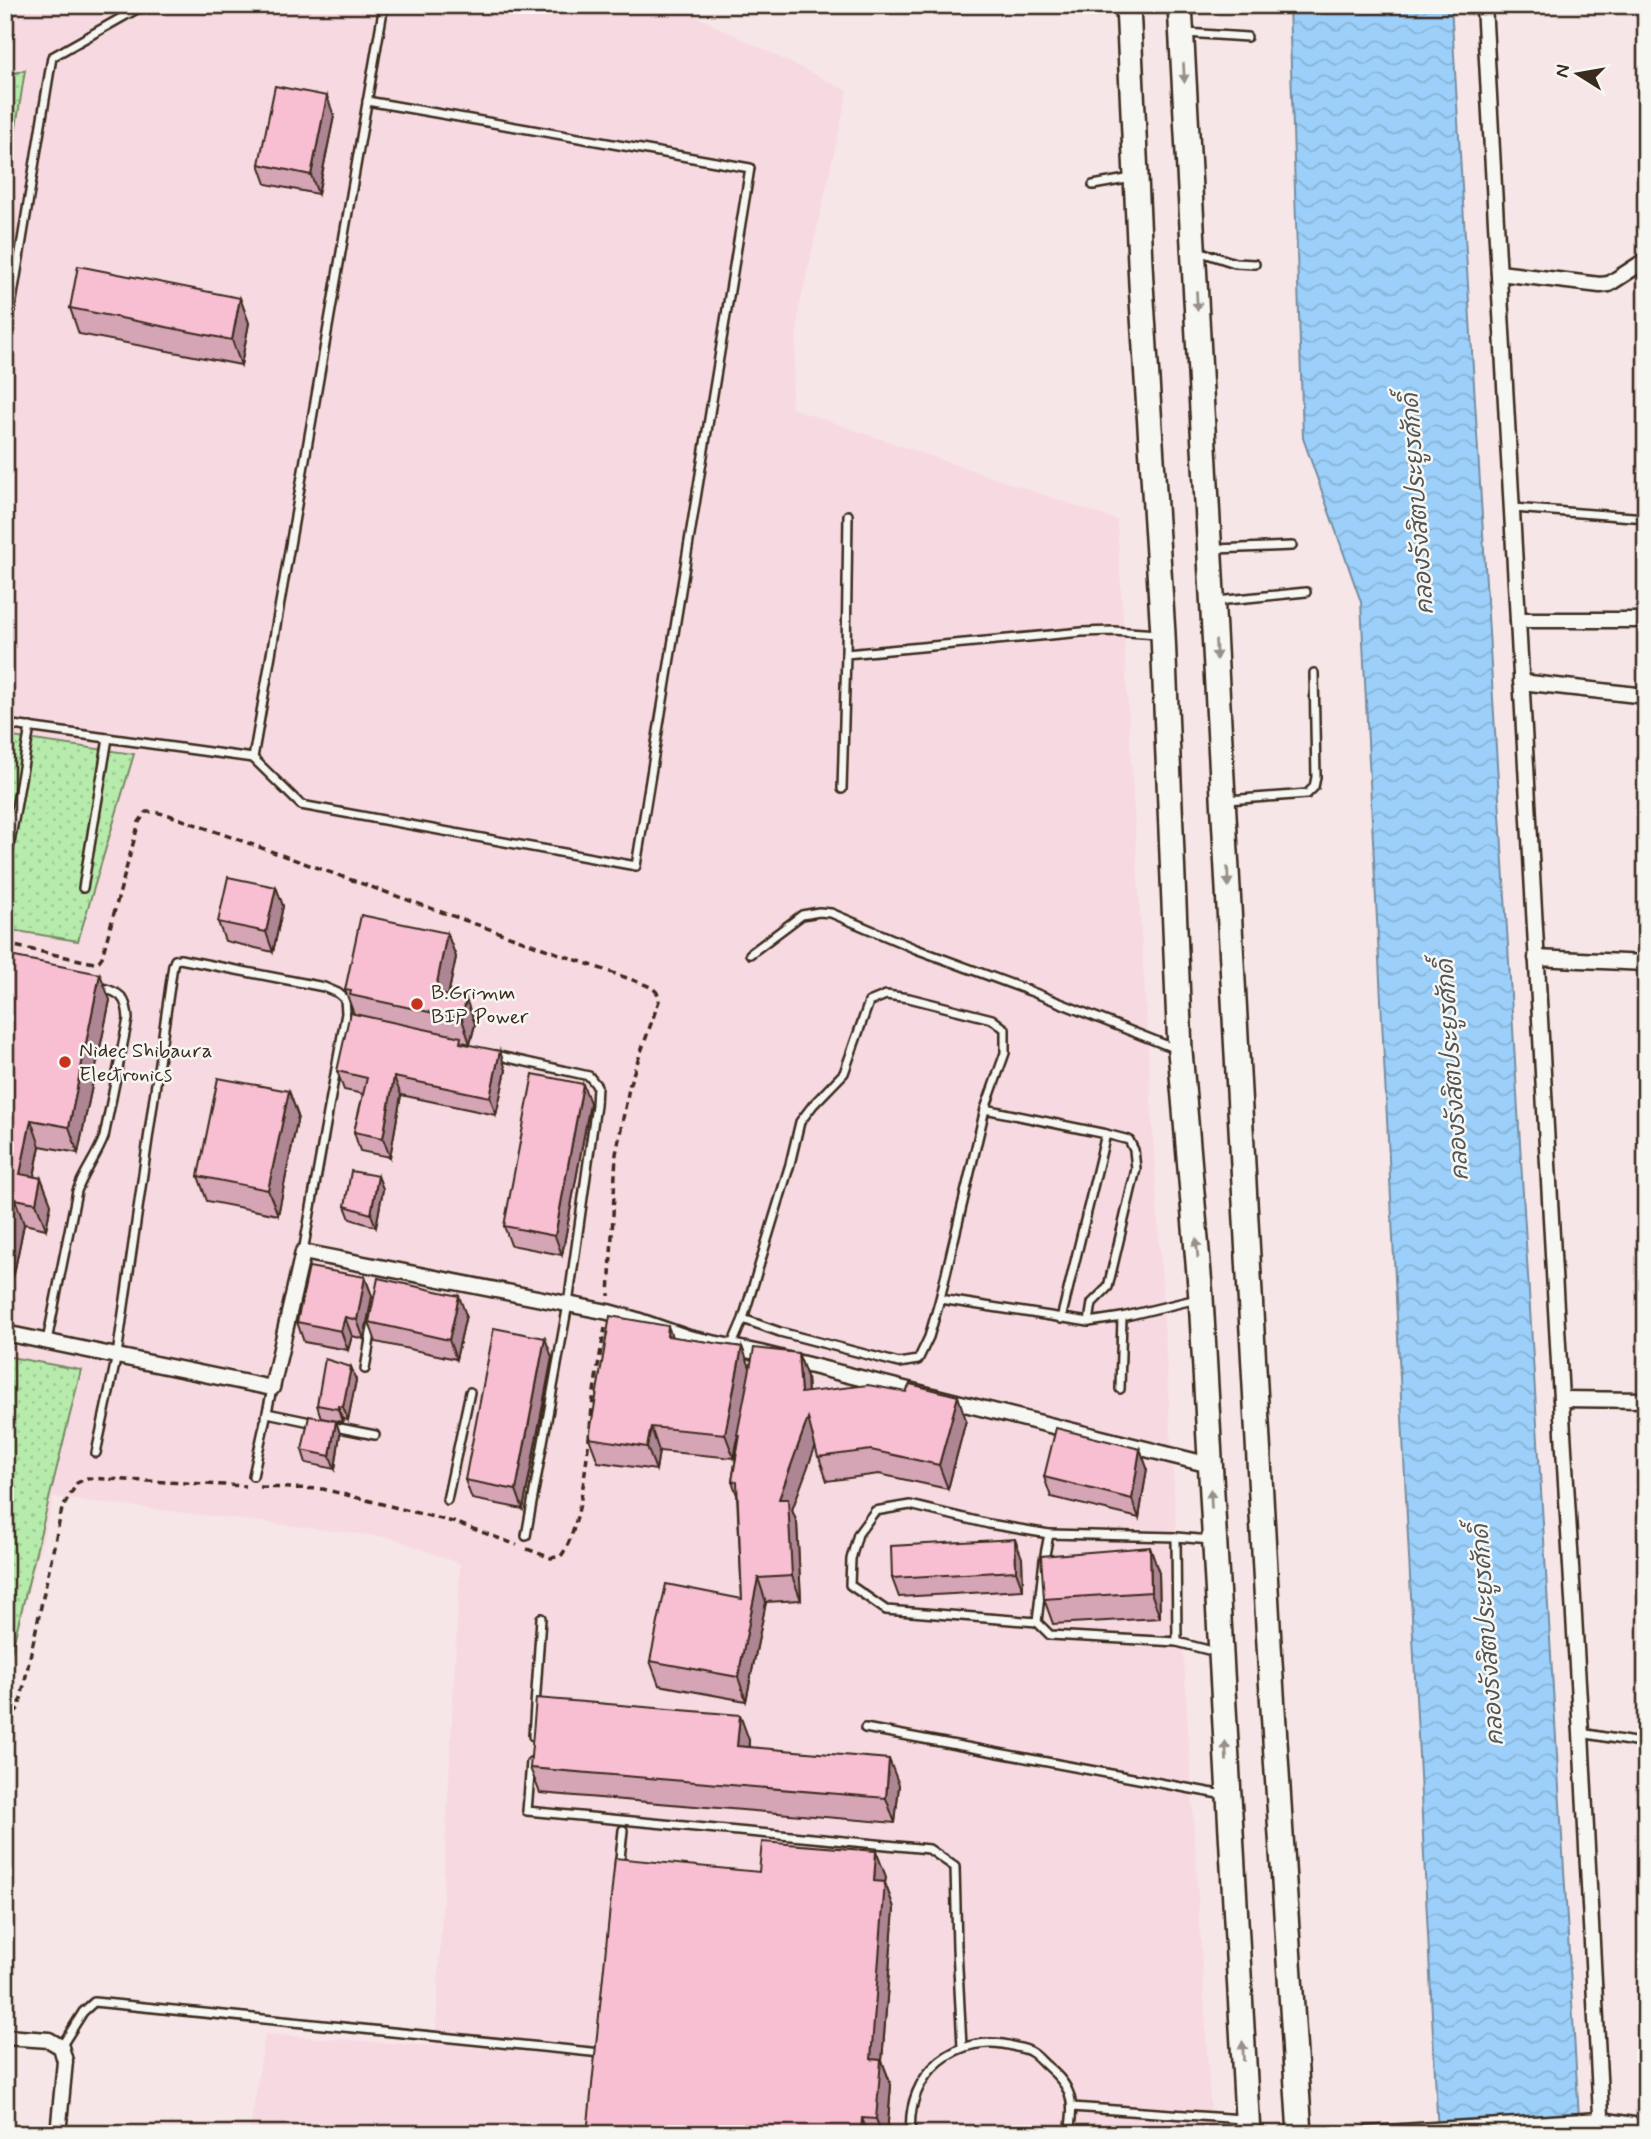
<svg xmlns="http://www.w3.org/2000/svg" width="1651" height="2139" font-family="Mynerve,'Playpen Sans Thai',sans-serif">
<defs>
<pattern id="green-dots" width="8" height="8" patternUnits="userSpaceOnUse" patternTransform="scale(1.75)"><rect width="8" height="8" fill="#b6ebac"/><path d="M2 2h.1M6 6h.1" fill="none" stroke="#9dca94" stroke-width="1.8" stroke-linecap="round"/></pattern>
<pattern id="water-waves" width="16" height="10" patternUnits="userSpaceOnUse" patternTransform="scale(1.75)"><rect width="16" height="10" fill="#9cd0fa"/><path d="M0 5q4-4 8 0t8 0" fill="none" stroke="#87b3d6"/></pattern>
</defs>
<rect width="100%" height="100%" fill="#f7e6e8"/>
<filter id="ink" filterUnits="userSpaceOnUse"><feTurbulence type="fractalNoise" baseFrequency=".0143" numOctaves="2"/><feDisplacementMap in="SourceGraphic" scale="14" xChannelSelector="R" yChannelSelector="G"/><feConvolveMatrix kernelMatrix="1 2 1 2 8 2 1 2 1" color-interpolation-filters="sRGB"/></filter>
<g filter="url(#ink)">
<!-- built -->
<polygon fill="#f7dae1" points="5,5 673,5 848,91 799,309 791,408 1117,520 1212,2134 249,2134 265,2034 435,2046 460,1564 392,1538 54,1497 5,1680"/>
<!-- green -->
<g fill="url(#green-dots)" stroke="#788a65" stroke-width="2">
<polygon points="25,70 5,198 5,76"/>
<polygon points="5,736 134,754 78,941 5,929"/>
<polygon points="5,1356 81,1370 5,1677"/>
</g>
<!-- water -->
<polygon fill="url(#water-waves)" stroke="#758ea2" stroke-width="2" points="1289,5 1451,5 1580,2134 1438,2134 1361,602 1303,438"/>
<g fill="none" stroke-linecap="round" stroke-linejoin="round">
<!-- lane casing -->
<g stroke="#3b2a1e" stroke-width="12">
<g id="lane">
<polyline points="1186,33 1247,37"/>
<polyline points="1093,185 1132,178"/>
<polyline points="1198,251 1235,263 1255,264"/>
<polyline points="5,344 52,57 144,5"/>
<polyline points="1513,508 1646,518"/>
<polyline points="1215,549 1292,546"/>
<polyline points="1217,601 1306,592"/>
<polyline points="846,654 848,515"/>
<polyline points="5,724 253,758 384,5"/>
<polyline points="253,758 301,805 636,866 750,168 367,101"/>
<polyline points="842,789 846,654 1082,632 1113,631 1158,634"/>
<polyline points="1228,800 1307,794 1314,787 1316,777 1314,673"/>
<polyline points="5,872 30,727"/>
<polyline points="83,888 108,738"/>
<polyline points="750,954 802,915 819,912 831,913 916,949 1030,991 1176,1049"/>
<polyline points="495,1055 589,1076 597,1086 596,1105 568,1304 526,1536"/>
<polyline points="985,1109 1106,1134 1061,1319"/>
<polyline points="940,1299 1089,1322 1122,1317 1197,1299"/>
<polyline points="1089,1322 1092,1303 1108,1287 1136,1169 1134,1150 1129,1140 1106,1134"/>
<path d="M47 1341 77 1191C84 1172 97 1156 104 1137L128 1019C127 997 120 992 99 987"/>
<polyline points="731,1347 743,1319 790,1164 800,1122 813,1105 844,1073 869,1002 886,995 909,998 992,1019 1005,1029 1005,1053 985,1109 940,1299 929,1337 918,1360 899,1363 780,1332 743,1319"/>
<polyline points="365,1369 373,1321"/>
<polyline points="1120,1389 1122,1317"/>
<polyline points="267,1413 315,1423"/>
<polyline points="330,1426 375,1435"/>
<polyline points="96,1453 117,1355 173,965 175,960 180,959 324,987 338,993 345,999 346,1013 303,1252"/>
<polyline points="253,1476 272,1389"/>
<polyline points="447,1500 470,1392"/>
<polyline points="1176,1537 1177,1642"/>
<polyline points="1210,1540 1176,1537 1049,1534 1044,1560 1037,1622 1050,1635 1177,1642 1216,1652"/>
<polyline points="1037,1622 886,1610 850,1585 851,1559 858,1534 875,1511 910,1505 989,1524 1049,1534"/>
<polyline points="865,1728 1224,1795"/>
<polyline points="1581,1733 1646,1744"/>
<polyline points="533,1736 541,1618"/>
<polyline points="531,1762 527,1811 929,1849 955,1867 957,1948 962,2047"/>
<polyline points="619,1868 623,1830"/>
<polyline points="61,2047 83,2012 94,2002 601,2053"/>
<polyline points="1072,2107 1242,2119"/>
<path d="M911 2134C905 2074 958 2029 1016 2047 1020 2048 1027 2049 1031 2052 1037 2055 1042 2062 1047 2066 1055 2073 1064 2081 1068 2091 1074 2104 1071 2120 1069 2134"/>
</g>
</g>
<!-- street casing -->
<g stroke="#3b2a1e" stroke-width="19">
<g id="street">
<polyline points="1484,5 1561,1399 1581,1733 1602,2134"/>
<polyline points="1499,273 1600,285 1609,284 1646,260"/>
<polyline points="1518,620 1646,620"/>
<polyline points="1521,682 1646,696"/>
<polyline points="1536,958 1646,963"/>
<polyline points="5,1333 272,1388 303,1252 608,1312 637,1320 689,1338 760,1353 1210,1465"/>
<polyline points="1561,1399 1646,1400"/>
<polyline points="5,2037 49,2040 61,2047 65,2061 58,2134"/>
<polyline points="1368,2134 1601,2120 1646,2127"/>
</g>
</g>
<!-- primary casing -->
<g stroke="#3b2a1e" stroke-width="28">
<g id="primary">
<polyline points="1128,5 1141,284 1163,634 1180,1051 1201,1298 1248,2134"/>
<polyline points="1180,5 1270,1662 1300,2134"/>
</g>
</g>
<!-- path -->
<g stroke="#3b2a1e" stroke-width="3.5" stroke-dasharray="7 5" stroke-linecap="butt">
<path d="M5 944 94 963 99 961 102 957 139 822 146 812H154L169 815 641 983C650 987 659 989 659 1001L630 1083 616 1154 609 1296"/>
<polyline points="260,1487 323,1489 457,1523 517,1545"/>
<path d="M527 1549 551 1558 561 1556C585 1524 588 1434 594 1392 597 1371 601 1349 605 1328"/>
<polyline points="5,1722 19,1708 62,1509 77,1483 87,1478 245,1486"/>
</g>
<!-- lane -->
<use href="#lane" stroke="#f6f6f2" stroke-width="7"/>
<!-- street -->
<use href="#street" stroke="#f6f6f2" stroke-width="14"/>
<!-- primary -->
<use href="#primary" stroke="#f6f6f2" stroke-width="23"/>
</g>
<!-- wall -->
<g fill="#d5a4b5" stroke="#3b2a1e" stroke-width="2">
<polygon points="334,116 318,194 266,184 259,164"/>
<polygon points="240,298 249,323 241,365 79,334 70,308"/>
<polygon points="276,887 283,906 273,952 225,941 218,922"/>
<polygon points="447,933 456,957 448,996 475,1024 470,1044 463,1042 464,1044 506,1070 496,1115 401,1095 390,1157 360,1151 354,1132 363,1094 344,1090 337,1071 354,1014 345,990"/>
<polygon points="5,955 110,1000 78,1153 40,1146 34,1177 41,1178 51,1204 46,1229 24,1224 14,1274 5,1273"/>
<polygon points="289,1091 298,1116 278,1215 207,1201 198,1176"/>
<polygon points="590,1103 562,1255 511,1245 504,1226"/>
<polygon points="378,1176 383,1189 376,1227 350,1219 345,1206"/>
<polygon points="365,1277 372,1296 364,1339 352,1336 348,1350 304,1342 297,1322"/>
<polygon points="466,1315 456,1359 376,1342 369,1322"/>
<polygon points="672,1337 742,1347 750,1369 798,1353 807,1377 808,1392 966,1420 948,1489 879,1474 827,1481 815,1445 792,1510 797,1523 801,1600 766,1602 746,1701 659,1685 650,1661 742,1599 737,1495 732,1481 739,1440 738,1436 734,1458 659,1451 656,1470 598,1462 589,1438"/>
<polygon points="552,1357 523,1509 472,1499 465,1480"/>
<polygon points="351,1367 356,1380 348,1420 343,1419 342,1422 321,1418 317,1405"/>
<polygon points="336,1421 340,1434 335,1469 306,1463 302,1450"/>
<polygon points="1140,1449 1147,1468 1139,1518 1051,1497 1044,1477"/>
<polygon points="1022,1558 1023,1590 899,1597 892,1578"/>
<polygon points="1159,1573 1160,1618 1053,1624 1044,1599"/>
<polygon points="749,1740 749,1747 899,1785 895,1823 540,1793 530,1768"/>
<polygon points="876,1851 886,1877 885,1883 894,1908 882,2061 891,2085 887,2134 587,2134 759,1872"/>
</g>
<!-- shaded-wall -->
<g fill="#ae8693" stroke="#3b2a1e" stroke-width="2">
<polygon points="327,96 334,116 318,194 311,175"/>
<polygon points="240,298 249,323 241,365 232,340"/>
<polygon points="276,887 283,906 273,952 266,932"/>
<polygon points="447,933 456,957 444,1015 435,993"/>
<polygon points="100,974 110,1000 78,1153 69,1127"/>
<polygon points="466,999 475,1024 470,1044 462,1019"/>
<polygon points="500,1051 506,1070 496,1115 490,1097"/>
<polygon points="394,1077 401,1095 390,1157 383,1138"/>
<polygon points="583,1084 590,1103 562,1255 555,1236"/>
<polygon points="289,1091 298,1116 278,1215 268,1190"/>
<polygon points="31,1120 40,1146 29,1200 20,1174"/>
<polygon points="378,1176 383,1189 376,1227 371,1214"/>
<polygon points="41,1178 51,1204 46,1229 36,1203"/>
<polygon points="15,1199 24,1224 14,1274 5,1248"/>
<polygon points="365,1277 372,1296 364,1339 357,1320"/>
<polygon points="459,1296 466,1315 456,1359 449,1340"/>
<polygon points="345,1317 352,1336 348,1350 341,1331"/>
<polygon points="668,1326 677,1350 667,1336"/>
<polygon points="545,1338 552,1357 523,1509 516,1490"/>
<polygon points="742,1347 751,1370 734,1458 725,1434"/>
<polygon points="798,1353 807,1377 809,1417 801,1393"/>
<polygon points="351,1367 356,1380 348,1420 343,1407"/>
<polygon points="958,1396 966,1420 948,1489 939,1465"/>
<polygon points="338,1406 343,1419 342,1422 338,1409"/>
<polygon points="808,1418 817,1442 792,1510 797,1523 801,1600 792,1576 779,1499"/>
<polygon points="336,1421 340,1434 335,1469 330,1456"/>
<polygon points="651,1427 659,1451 656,1470 647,1447"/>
<polygon points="1140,1449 1147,1468 1139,1518 1132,1499"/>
<polygon points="1015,1539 1022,1558 1023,1590 1016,1571"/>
<polygon points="1150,1547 1159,1573 1160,1618 1151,1592"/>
<polygon points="758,1578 766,1602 746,1701 738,1677"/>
<polygon points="740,1715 749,1740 747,1772 737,1746"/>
<polygon points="889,1759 899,1785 895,1823 886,1798"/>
<polygon points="876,1851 886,1877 885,1883 894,1908 882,2061 891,2085 887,2134 882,2134 876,2119 871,2059 874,1881"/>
<polygon points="862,2118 868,2134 861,2134"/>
</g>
<!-- building -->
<g fill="#f8bfd2" stroke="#3b2a1e" stroke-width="2">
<polygon points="275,86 327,96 311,175 259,164"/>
<polygon points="78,266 240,298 232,340 70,308"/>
<polygon points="228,877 276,887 266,932 218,922"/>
<polygon points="361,915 447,933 435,993 466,999 462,1019 350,995 351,991 345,990"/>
<polygon points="5,955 100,974 69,1127 31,1120 20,1174 41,1178 36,1203 15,1199 5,1248"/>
<polygon points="350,1013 461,1037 460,1043 500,1051 490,1097 394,1077 383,1138 354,1132 367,1078 337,1071"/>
<polygon points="533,1074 583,1084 555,1236 504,1226"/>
<polygon points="218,1078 289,1091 268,1190 198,1176"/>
<polygon points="351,1171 378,1176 371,1214 345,1206"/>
<polygon points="309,1267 365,1277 357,1320 345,1317 341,1331 297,1322"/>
<polygon points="378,1278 459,1296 449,1340 369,1322"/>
<polygon points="610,1316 668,1326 667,1336 742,1347 725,1434 651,1427 647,1447 589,1438"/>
<polygon points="494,1328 545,1338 516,1490 465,1480"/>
<polygon points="754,1348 798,1353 801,1393 868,1385 906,1392 910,1384 958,1396 939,1465 871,1450 818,1457 808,1418 779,1499 788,1499 792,1576 758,1578 738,1677 650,1661 666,1584 742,1599 737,1482 732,1481 740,1435 737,1435"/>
<polygon points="325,1359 351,1367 343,1407 338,1406 338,1409 317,1405"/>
<polygon points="309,1416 336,1421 330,1456 302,1450"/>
<polygon points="1056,1428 1140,1449 1132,1499 1044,1477"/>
<polygon points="1015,1539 1016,1571 892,1578 891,1546"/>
<polygon points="1150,1547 1151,1592 1044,1599 1041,1556"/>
<polygon points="536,1698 740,1715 737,1746 889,1759 886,1798 530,1768"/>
<polygon points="762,1842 876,1851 874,1881 885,1882 871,2059 881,2060 876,2119 862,2118 861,2134 587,2134 615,1858 759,1872"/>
</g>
<!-- one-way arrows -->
<defs><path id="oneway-solid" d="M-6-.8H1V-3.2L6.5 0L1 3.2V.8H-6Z" transform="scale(1.75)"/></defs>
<g fill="#989088">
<use href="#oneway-solid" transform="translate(1184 73) rotate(87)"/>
<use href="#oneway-solid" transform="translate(1197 301) rotate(87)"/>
<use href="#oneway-solid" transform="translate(1216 650) rotate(87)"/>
<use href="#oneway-solid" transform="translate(1228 877) rotate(87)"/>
<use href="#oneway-solid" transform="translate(1197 1248) rotate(-95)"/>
<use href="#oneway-solid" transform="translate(1211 1499) rotate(-93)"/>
<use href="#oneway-solid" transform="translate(1226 1751) rotate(-93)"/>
<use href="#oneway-solid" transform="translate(1243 2051) rotate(-93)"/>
</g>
</g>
<!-- markers -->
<g fill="#c8321e" stroke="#f6f6f2" stroke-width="2.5">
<circle cx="417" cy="1004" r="7"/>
<circle cx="65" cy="1062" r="7"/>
</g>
<g text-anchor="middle" stroke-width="5" stroke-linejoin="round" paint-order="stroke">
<!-- poi labels -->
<g font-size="21" fill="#3b2a1e" stroke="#f6f6f2" text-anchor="start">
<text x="431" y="999">B.Grimm<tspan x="431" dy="24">BIP Power</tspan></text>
<text x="79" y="1057">Nidec Shibaura<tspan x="79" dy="24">Electronics</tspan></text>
</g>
<!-- water labels -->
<g font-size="23" font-style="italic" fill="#535455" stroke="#f6f6f2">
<text transform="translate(1417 504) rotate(-94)" y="8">คลองรังสิตประยูรศักดิ์</text>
<text transform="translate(1452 1070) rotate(-94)" y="8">คลองรังสิตประยูรศักดิ์</text>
<text transform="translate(1487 1635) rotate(-94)" y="8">คลองรังสิตประยูรศักดิ์</text>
</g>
</g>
<!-- margin -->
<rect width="1651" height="2139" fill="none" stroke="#f6f6f2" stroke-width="28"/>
<rect x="14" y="14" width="1623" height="2111" fill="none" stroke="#3b2a1e" stroke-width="2.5" filter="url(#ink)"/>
<!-- north arrow -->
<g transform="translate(1578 74) rotate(281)" stroke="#f6f6f2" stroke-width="5" paint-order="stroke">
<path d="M0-5L12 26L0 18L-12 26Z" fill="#3b2a1e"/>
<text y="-10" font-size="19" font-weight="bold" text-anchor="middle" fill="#3b2a1e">N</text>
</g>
</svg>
